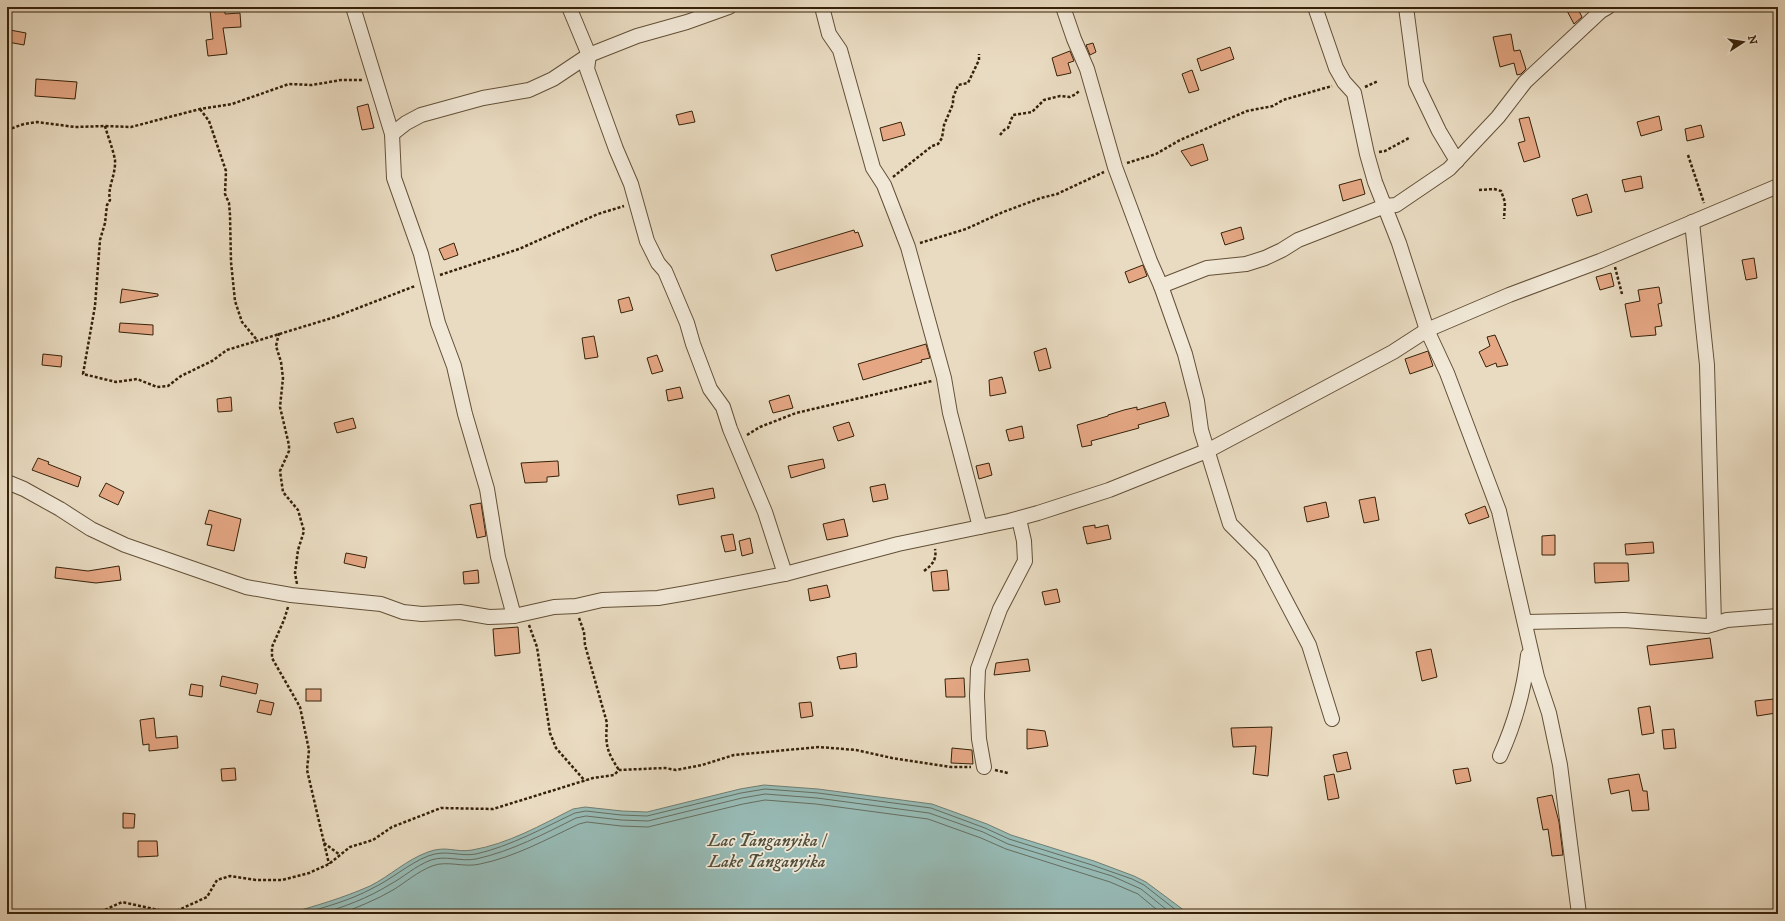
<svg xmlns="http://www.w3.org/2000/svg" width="1785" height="921" font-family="'IM FELL DW Pica',serif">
<rect width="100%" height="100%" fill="#e9dbc1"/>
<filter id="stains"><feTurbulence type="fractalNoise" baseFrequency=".005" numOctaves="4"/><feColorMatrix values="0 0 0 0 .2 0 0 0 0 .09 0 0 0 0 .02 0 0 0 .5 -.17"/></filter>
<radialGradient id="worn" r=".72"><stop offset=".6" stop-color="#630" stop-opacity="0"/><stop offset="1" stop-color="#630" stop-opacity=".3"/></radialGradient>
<!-- water -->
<path fill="#97bbb6" stroke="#707e71" d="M764 785 818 789 932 804 987 824 1011 835 1094 861 1134 876 1146 882 1189 914H287C315 906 343 898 370 886 390 876 406 860 428 852 447 845 455 853 472 850 508 844 541 825 573 809L585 807 622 811 647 812 740 789Z"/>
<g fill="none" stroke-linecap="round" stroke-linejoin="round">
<!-- shore -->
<g stroke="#666e60" stroke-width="1">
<path d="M301 914C326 907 351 900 373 888 392 879 408 864 428 856 447 849 459 857 476 854 511 846 543 828 575 813L586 811 621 815 647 816 741 793 765 789 818 793 931 808 985 828 1009 839 1092 865 1132 879 1144 885 1181 914"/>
<path d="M320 914C344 907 368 898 389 885 404 877 415 866 431 860 446 855 460 862 476 859 512 851 544 834 576 818L586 816 621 820 648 821 742 798 765 794 817 798 929 813 983 832 1008 844 1112 876 1141 889 1172 914"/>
<path d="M340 914C358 907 376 900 393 890 406 882 417 872 432 866 447 860 464 868 480 864 515 857 547 839 579 824L587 822 621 826 648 827 743 804 765 800 816 804 928 819 981 838 1006 849 1110 882 1138 894 1162 914"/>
</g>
</g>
<!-- building -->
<g fill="#e4a683" stroke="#362209">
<polygon points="1565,7 1577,7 1582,17 1574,24"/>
<polygon points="225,9 225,14 240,13 241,27 223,28 227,54 208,56 206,40 213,39 210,10"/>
<polygon points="10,30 26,33 24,45 8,42"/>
<polygon points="1511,34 1514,51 1520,50 1526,69 1521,74 1517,75 1514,63 1500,67 1493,37"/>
<polygon points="1093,43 1096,52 1090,55 1086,45"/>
<polygon points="1230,47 1234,59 1201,71 1197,59"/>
<polygon points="1070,51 1074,61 1068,63 1071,73 1057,76 1052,58"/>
<polygon points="1192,70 1199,90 1189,93 1182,74"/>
<polygon points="36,79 77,82 75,99 35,96"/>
<polygon points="368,104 374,128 362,130 357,107"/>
<polygon points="692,111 695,122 679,125 676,115"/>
<polygon points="1659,116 1662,130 1641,136 1637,122"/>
<polygon points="1529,117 1540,157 1524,162 1518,143 1525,141 1519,119"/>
<polygon points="901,122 905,135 883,141 880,128"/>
<polygon points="1701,125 1704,137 1687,141 1685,129"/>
<polygon points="1203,144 1208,160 1191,166 1181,151"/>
<polygon points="1641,176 1643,188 1625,192 1622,180"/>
<polygon points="1361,179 1365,194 1343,201 1339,185"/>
<polygon points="1587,194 1592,212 1577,216 1572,199"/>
<polygon points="1241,227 1244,239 1225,245 1221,233"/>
<polygon points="854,230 855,233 858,232 863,246 776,271 771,255"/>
<polygon points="454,243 458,255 444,260 439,249"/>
<polygon points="1754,258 1757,278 1746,280 1742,260"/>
<polygon points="1143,265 1147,276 1129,283 1125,272"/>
<polygon points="1611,273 1614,286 1600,290 1596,277"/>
<polygon points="1659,287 1662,303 1658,304 1662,326 1655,327 1656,335 1631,337 1625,304 1640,301 1638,290"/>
<polygon points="122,289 158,294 158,296 120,303"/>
<polygon points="629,297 633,310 621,313 618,300"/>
<polygon points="120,323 153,325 153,335 119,332"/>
<polygon points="1495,335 1508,365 1497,367 1496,363 1486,367 1479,352 1490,346 1487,337"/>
<polygon points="594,336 598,357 585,359 582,338"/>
<polygon points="926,344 930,358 921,360 922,362 863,380 858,364"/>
<polygon points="1046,348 1051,368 1039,371 1034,352"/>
<polygon points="1428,351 1433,366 1410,374 1405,359"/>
<polygon points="43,354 62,356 61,367 42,365"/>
<polygon points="657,355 663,371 652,374 647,358"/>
<polygon points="1002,377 1006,393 990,396 989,380"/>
<polygon points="680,387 683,398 668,401 666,390"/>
<polygon points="789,395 793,408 773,413 769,401"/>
<polygon points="231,397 232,411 218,412 217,399"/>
<polygon points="1165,402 1169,416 1138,425 1139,428 1091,441 1092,445 1082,447 1077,425 1108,416 1108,415 1124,410 1137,407 1137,410"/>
<polygon points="353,418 356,428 337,433 334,423"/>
<polygon points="849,422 854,436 838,441 833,427"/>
<polygon points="1022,426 1024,438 1009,441 1006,430"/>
<polygon points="38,458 49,462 48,464 81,477 78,487 32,470"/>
<polygon points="823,459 825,468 791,478 788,466"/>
<polygon points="557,461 558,461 559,476 547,477 547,482 525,483 521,463"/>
<polygon points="989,463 992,475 979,479 976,466"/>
<polygon points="106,483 124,492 118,505 99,496"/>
<polygon points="885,484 888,499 873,502 870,487"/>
<polygon points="713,488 715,498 679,505 677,495"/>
<polygon points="1375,497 1379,520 1364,523 1359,500"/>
<polygon points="1326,502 1329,517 1307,522 1304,507"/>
<polygon points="481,503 486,536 477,538 470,505"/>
<polygon points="1485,506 1489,517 1469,524 1465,514"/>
<polygon points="209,510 241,519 234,551 207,545 212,525 205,524"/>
<polygon points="844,519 848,536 827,540 823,524"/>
<polygon points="1095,525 1095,528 1108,525 1111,539 1087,544 1083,527"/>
<polygon points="733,534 736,550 725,552 721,536"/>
<polygon points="1555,535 1555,555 1542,555 1542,536"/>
<polygon points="750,538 753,553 742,556 739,541"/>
<polygon points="1653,542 1654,553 1626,555 1625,544"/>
<polygon points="346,553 367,557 365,568 344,563"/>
<polygon points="1594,563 1628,563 1629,581 1595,583"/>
<polygon points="119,566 121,580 96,583 55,578 56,567 88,571"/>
<polygon points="478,570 479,583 464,584 463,572"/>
<polygon points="947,570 949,590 933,591 931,572"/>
<polygon points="827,585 830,597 810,601 808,589"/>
<polygon points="1057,589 1060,602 1045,605 1042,592"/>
<polygon points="518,627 520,653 495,656 493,629"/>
<polygon points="1710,638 1713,658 1650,665 1647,646"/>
<polygon points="1431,649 1437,677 1422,681 1416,652"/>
<polygon points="856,653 857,667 840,669 837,657"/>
<polygon points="1028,659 1030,671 994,675 996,663"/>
<polygon points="222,676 258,684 256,694 220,686"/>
<polygon points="964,678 965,697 946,697 945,679"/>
<polygon points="191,684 203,686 202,697 189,695"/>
<rect x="306" y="689" width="15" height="12"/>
<polygon points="1774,699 1776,713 1757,716 1755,701"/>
<polygon points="260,700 274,703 271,715 257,712"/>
<polygon points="811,702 813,716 801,718 799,703"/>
<polygon points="1650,706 1654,733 1642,735 1638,708"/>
<polygon points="154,718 156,738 177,736 178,748 149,751 149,744 143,745 140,720"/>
<polygon points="1272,727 1268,776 1253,774 1256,746 1233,747 1231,728"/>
<polygon points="1027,729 1045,731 1048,746 1027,749"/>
<polygon points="1674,729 1676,748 1664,749 1662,730"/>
<polygon points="952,748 972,750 973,764 951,763"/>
<polygon points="1347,752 1351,769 1337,772 1333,755"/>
<polygon points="235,768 236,780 222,781 221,769"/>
<polygon points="1468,768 1471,781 1456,784 1453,770"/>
<polygon points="1334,774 1339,798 1328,800 1324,776"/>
<polygon points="1639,774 1643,791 1647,791 1649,810 1632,811 1629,790 1611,794 1608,779"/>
<polygon points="1552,795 1559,822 1563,855 1552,856 1548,829 1543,830 1537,798"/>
<polygon points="123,813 135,814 134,828 123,828"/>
<polygon points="138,841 157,841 158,856 138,857"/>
</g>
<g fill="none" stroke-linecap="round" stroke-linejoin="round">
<!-- minor casing -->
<g stroke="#635037" stroke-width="16">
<g id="minor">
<polyline points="353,7 392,134 394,178 421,254 438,323 454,366 465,414 487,489 498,557 514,616"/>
<polyline points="569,7 589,55 587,69 616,149 631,184 647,241 658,263 665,271 687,323 693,344 710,389 723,407 730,429 765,512 785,574"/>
<polyline points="822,7 829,34 840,50 873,168 884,185 908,247 944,378 950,413 980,527"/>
<polyline points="1063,7 1074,39 1087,69 1115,167 1150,261 1161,286 1185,354 1197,401 1201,430 1230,524 1262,556 1309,645 1332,719"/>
<polyline points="1315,7 1336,68 1344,82 1354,93 1367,154 1375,182 1399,243 1427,330 1447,373 1499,511 1537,677 1549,713 1560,765 1579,914"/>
<polyline points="1406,7 1416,83 1439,131 1457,161"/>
<polyline points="392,134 406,123 421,115 483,98 529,90 553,79 589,55 637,36 687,22 729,7"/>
<polyline points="1692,222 1707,365 1714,624"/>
<polyline points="1161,286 1207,268 1246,264 1265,258 1282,250 1298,240 1385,206 1396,205 1449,169 1498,117 1525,82 1601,11 1608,7"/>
<polyline points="7,482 24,489 60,509 91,529 125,545 246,587 291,595 381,604 403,612 422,614 460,612 489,617 514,616 554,607 576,606 602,600 658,598 687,593 785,574 898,544 1009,521 1038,513 1109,490 1209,450 1393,352 1427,330 1509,295 1600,261 1778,186"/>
<polyline points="1525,622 1624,620 1707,626 1727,620 1778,616"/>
<path d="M1500 756C1515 723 1524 691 1528 655"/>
<polyline points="984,767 979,739 977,696 978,669 1000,609 1025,561 1024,541 1019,519"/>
</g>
</g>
<!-- path -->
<g stroke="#362209" stroke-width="2.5" stroke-dasharray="3 2" stroke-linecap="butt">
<polyline points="1365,87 1378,81"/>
<polyline points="200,109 209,121 226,171 225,194 229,203 230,215 231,262 235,301 242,322 257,340"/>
<path d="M105 126C108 137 113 149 115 160 116 175 107 188 110 200L107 205 105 223 100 240 95 306 83 374 116 382 137 379 157 387 168 386 181 376 212 361 227 350 335 317 415 286"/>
<polyline points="7,130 24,124 37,122 75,127 105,126 131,127 200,109 232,104 289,84 312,85 341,80 363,80"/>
<polyline points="1000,135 1004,130 1008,128 1013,115 1032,112 1044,100 1060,96 1070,97 1076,94 1080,90"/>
<polyline points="1379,152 1385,151 1409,138"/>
<polyline points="1688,155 1704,203"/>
<polyline points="1127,163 1156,154 1180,140 1247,111 1273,106 1283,100 1332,86"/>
<polyline points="893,177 932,146 938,144 942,138 944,125 953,104 953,98 958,85 968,83 979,60 979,54"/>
<polyline points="1479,190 1494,189 1501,191 1505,202 1504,219"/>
<polyline points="920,243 966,229 1003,212 1041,198 1057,194 1104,172"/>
<polyline points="1615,267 1622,294"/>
<polyline points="440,275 519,249 598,214 624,206"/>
<polyline points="279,333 276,346 281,362 283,378 280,407 289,445 289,451 280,471 283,492 298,510 304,531 298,550 295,573 297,584"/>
<polyline points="747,435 760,427 796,413 932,381"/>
<path d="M924 571C932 565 937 560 935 549"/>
<polyline points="288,607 284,620 272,647 272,658 300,707 309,750 307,770 329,864"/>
<path d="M579 618 584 632 585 645 607 723C605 745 607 752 619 770"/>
<polyline points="529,625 537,647 550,733 556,748 585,781"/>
<polyline points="995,770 1008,773"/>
<polyline points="324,843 340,855"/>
<polyline points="96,914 122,902 172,913 207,897 217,880 230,876 256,880 282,880 309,873 329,864 350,847 373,840 392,827 441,808 493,809 593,778 614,775 619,770 665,768 676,770 702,765 734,755 819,747 856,750 892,758 951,767 971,767"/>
</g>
<!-- minor -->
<use href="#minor" stroke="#f1e8d7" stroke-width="14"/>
</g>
<g text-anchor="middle" stroke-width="3.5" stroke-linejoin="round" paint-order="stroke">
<!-- water labels -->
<g font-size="18" font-style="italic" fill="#53503d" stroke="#f1e8d7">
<text x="767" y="846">Lac Tanganyika /<tspan x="767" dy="21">Lake Tanganyika</tspan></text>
</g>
</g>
<!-- margin -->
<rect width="1785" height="921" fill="none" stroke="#e9dbc1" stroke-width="24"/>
<rect x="8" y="8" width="1769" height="905" fill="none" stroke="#362209" stroke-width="2"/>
<rect x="12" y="12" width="1761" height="897" fill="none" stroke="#362209"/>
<!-- north arrow -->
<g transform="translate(1743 42) rotate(78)" stroke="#f1e8d7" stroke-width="3" paint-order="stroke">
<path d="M0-3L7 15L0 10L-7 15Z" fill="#362209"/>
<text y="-6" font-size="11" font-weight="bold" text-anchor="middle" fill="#362209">N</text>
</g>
<rect width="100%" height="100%" filter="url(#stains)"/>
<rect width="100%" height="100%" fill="url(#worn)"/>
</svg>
